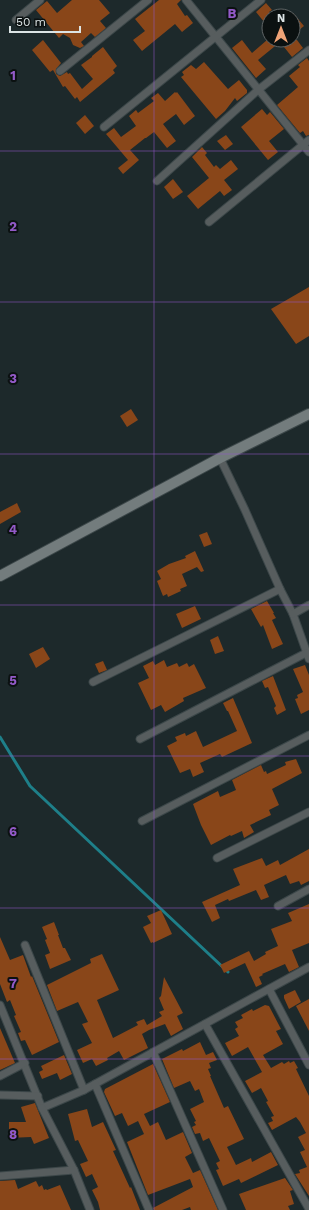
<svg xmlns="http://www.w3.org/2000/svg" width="309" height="1210" font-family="'Work Sans',sans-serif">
<rect width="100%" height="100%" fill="#1d292b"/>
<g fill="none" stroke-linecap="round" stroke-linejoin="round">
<!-- stream -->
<polyline stroke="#1e7f89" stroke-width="3" points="0,737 30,786 228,972"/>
</g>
<!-- building -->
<g fill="#894619">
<polygon points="72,0 99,0 110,13 100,21 106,28 95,37 91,33 81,42 84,46 80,48 73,45 70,38 63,34 59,38 36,10 47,1 57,13"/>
<polygon points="159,0 181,0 177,4 185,16 187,15 193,23 182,32 175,24 142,51 133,40 145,31 135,19"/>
<polygon points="266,3 272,10 269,12 271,15 269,16 269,28 256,12"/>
<polygon points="293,13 304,26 293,35"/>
<polygon points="43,40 61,63 56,69 56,74 60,76 67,72 68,74 70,73 82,89 93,79 81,65 92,57 92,56 103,47 117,66 113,70 115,73 80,102 77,97 75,99 65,86 63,87 53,70 50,72 32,50"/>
<polygon points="242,40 252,53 267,40 297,40 303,48 292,57 280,42 258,60 266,69 256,78 232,48"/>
<polygon points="307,58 309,61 309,135 306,136 303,131 300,133 277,105 298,87 289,76 300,67 298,65"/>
<polygon points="204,62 228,89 239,80 247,90 247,93 237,101 235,98 225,111 216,119 181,77 184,75 182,72 191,65 196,69"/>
<polygon points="175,92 176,93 177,92 195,116 184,125 176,114 163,124 176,141 167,148 154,132 146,138 145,138 130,150 139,160 123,174 118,168 128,160 106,134 114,128 121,137 136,126 129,116 136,110 138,113 154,101 151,98 158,93 165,101"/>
<polygon points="262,109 267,115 270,112 284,129 269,141 278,152 268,160 241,127"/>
<polygon points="85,115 94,126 85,134 76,123"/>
<polygon points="226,135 233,144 225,150 217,141"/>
<polygon points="202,147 207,153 205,155 214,167 216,165 220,169 231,160 238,169 224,180 232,190 224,196 220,191 198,209 187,196 209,178 192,157"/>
<polygon points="173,179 183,192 173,199 164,187"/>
<polygon points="309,287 309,336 296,344 271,309"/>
<polygon points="131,409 138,420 127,427 120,416"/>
<polygon points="17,503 21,512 0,524 0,512"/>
<polygon points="207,532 212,544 204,547 199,535"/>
<polygon points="195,551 204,571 201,572 197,567 182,574 187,586 180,589 181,591 168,597 167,594 163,596 157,581 161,579 157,571 169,564 186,558 185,556"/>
<polygon points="267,601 274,613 273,613 276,618 272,620 283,644 272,649 263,625 261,627 251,609"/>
<polygon points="195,606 201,619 182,628 176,614"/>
<polygon points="218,636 224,651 215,654 210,640"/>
<polygon points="43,647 50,659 36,668 29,654"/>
<polygon points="164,660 167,667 177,663 179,667 187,663 189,667 194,664 206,688 183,698 184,701 165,712 161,705 151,710 138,683 149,678 143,666 153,661 155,665"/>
<polygon points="103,661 107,670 99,673 95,664"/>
<polygon points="305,665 309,675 309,710 301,714 295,699 298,698 297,695 303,692 293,669"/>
<polygon points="273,676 286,710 277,715 274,708 276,706 268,687 265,688 262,681"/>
<polygon points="233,698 252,743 222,757 220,754 200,763 204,772 193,777 190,769 180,773 167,746 177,741 175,737 185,733 186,736 196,731 203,747 237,731 228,711 227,711 223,703"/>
<polygon points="296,759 302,773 272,789 279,805 269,810 271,815 250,825 254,832 244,838 242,831 231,836 230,835 211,845 201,825 193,804 218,791 220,797 236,790 232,780 261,765 264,772 266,771 267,774 286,765 285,762"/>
<polygon points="309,849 309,881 301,885 299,881 290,884 286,875 264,885 269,897 261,900 256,890 229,901 228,899 215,905 220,918 212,922 202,902 240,885 233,869 262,858 266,866 278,860 280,865"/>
<polygon points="309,904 309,943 292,950 299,967 289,972 285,964 262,974 263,975 259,977 262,984 256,987 245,963 224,973 220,965 249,951 254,961 266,954 265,952 278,946 271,929 292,921 288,913"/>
<polygon points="161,910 172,934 153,943 153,942 151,943 143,927 151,923 147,916"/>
<polygon points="54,922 59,935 58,935 63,948 65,948 71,960 50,969 45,955 50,953 45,940 47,939 42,927"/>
<polygon points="0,937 10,960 23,955 31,977 32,976 59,1042 32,1055 25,1040 21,1041 18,1033 21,1032 14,1016 16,1015 10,1000 7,1002 0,984"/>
<polygon points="102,954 119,990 97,1000 113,1038 138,1025 136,1022 144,1019 147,1025 162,1016 159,1012 164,1010 159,998 161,996 164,977 183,1013 177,1016 183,1029 171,1036 165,1024 149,1030 142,1034 148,1048 124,1060 119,1051 107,1058 108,1060 96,1066 92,1059 83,1063 77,1050 92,1043 82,1024 88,1022 78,1002 57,1011 47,985 91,963 90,959"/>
<polygon points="295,990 301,1002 289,1009 284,998 284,995"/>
<polygon points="309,999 309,1031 296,1006"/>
<polygon points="265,1005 269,1006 281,1029 276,1031 283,1044 263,1055 271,1068 282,1062 284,1064 289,1061 290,1063 294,1061 298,1068 296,1069 309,1096 309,1196 295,1174 300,1173 299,1170 307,1167 300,1152 305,1150 298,1137 306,1133 300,1122 296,1117 272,1130 268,1123 273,1121 271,1117 274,1116 266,1102 268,1101 261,1088 252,1093 245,1081 262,1072 248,1047 232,1056 225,1043 239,1036 235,1029 238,1027 235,1022 243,1018 241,1015 252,1009 253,1011"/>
<polygon points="0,1028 15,1063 0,1070"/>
<polygon points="200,1042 206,1055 213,1052 217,1060 209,1063 211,1068 208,1069 211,1076 210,1076 224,1108 228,1106 244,1139 227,1147 236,1165 251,1158 252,1162 271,1152 278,1165 241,1183 239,1179 223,1186 216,1170 219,1169 216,1163 220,1161 209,1138 203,1141 200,1133 195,1134 192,1127 196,1125 194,1122 196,1121 190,1109 204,1102 199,1089 195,1091 190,1081 174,1088 162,1059 182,1049 183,1051"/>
<polygon points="64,1055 72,1074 60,1080 57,1073 42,1079 39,1072 43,1070 41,1066"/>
<polygon points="153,1064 170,1102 144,1114 150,1126 158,1122 166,1140 183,1132 192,1153 185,1157 193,1173 200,1170 218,1210 191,1210 190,1207 182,1210 154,1210 153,1208 193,1187 190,1179 148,1195 127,1142 144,1134 138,1121 128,1126 122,1113 115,1116 104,1092 105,1089"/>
<polygon points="35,1103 49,1138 34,1144 31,1137 9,1138 9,1122 26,1122 21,1107"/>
<polygon points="87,1109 92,1127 103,1122 116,1150 113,1151 130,1188 131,1187 140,1210 100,1210 98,1202 92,1190 98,1187 92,1174 86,1177 80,1164 88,1161 78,1140 75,1141 68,1114"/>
<polygon points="285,1178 293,1190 290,1191 294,1204 288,1206 290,1210 246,1210 239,1194"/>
<polygon points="15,1180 18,1189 36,1181 39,1187 42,1185 44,1190 46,1189 47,1190 60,1185 71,1210 0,1210 0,1181"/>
</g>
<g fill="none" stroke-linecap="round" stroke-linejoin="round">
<!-- street casing -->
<g stroke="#3c4749" stroke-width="9">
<g id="street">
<polyline points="186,0 309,152"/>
<polyline points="16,20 40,0"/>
<polyline points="60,71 148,0"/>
<polyline points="104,127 261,0"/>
<polyline points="157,181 258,90 309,50"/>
<polyline points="209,222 309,140"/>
<polyline points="220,458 245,510 280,589 293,614 309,659"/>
<polyline points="293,614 309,605"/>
<polyline points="93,682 280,589"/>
<polyline points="140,739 306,653"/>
<polyline points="142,821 309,735"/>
<polyline points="217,858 309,812"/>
<polyline points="278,906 309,889"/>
<polyline points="25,945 84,1090"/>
<polyline points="269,989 309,1065"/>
<polyline points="0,1005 42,1108 84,1090 309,967"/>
<polyline points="205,1024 309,1209"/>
<polyline points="153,1052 223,1210"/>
<polyline points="0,1076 25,1063"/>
<polyline points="95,1084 149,1210"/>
<polyline points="0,1095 38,1096"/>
<polyline points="42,1108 74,1170 90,1210"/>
<polyline points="0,1176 74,1170"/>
</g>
</g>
<!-- secondary casing -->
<g stroke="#3c4749" stroke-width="12">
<polyline id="secondary" points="0,576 220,458 309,414"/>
</g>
<!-- street -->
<use href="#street" stroke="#575d5e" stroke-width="7"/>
<!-- secondary -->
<use href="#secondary" stroke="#737c7d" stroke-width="10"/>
</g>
<!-- grid -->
<path fill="none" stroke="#935ac8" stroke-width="1" stroke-opacity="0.55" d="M154 0V1210M0 151H309M0 302H309M0 454H309M0 605H309M0 756H309M0 908H309M0 1059H309"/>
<g font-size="13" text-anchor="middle" font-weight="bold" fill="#935ac8" stroke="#0b1111" stroke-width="4" stroke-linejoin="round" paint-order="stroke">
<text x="232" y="18">B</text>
<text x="13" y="80">1</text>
<text x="13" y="231">2</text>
<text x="13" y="383">3</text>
<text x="13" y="534">4</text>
<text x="13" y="685">5</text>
<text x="13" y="836">6</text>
<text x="13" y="988">7</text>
<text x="13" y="1139">8</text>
</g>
<!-- north arrow -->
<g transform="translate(281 28)"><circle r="19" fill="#0b1111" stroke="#5f6566"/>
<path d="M0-3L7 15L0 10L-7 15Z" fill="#efa377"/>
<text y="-6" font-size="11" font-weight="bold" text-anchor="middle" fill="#dce4e5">N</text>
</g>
<!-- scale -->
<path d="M10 26v6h70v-6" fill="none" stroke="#dce4e5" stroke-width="2"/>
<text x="16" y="26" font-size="12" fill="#dce4e5" stroke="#0b1111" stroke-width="3" paint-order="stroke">50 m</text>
</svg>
